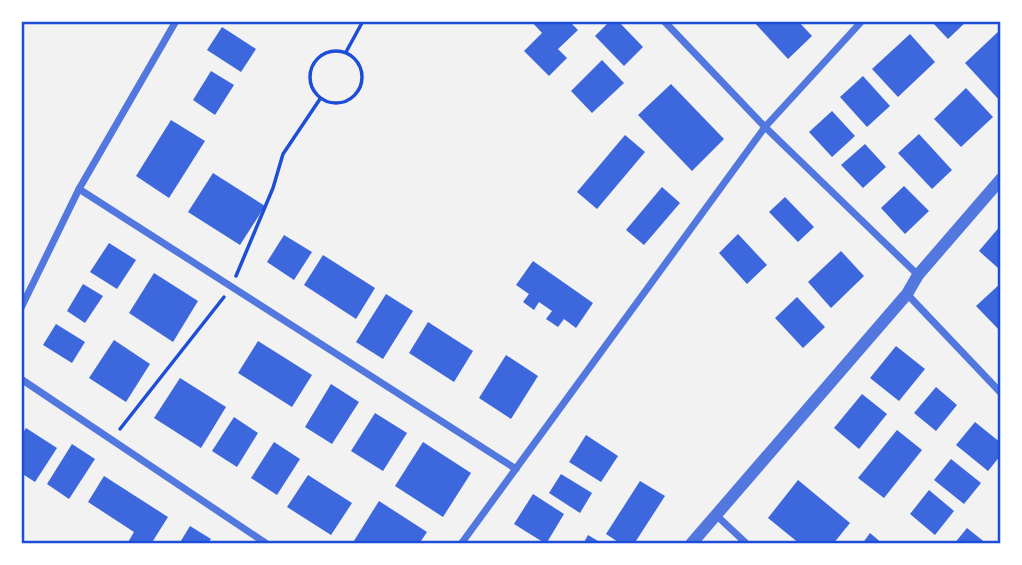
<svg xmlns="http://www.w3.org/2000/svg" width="1022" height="565" font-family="Georgia,serif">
<rect width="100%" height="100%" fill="#f2f2f2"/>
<!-- building -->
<g fill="#3d67dc">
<polygon points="531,21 569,21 578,30 558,49 567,58 549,76 524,51 542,33"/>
<polygon points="610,21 618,21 643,47 624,66 595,36"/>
<polygon points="753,21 798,21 812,36 788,59"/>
<polygon points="931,21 967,21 948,39"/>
<polygon points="222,27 256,49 241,72 207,50"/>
<polygon points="1001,29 1001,102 965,63"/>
<polygon points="910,34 935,62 898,97 872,69"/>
<polygon points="602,60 624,83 592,113 571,91"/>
<polygon points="211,71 234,85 215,115 193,100"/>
<polygon points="863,76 890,106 867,127 840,97"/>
<polygon points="671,84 724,139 692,171 638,115"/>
<polygon points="966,88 993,117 961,147 934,119"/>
<polygon points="832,111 855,136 832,157 809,132"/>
<polygon points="171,120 205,141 169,198 136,176"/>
<polygon points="919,134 952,170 932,189 898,153"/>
<polygon points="625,135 645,152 597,209 577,192"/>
<polygon points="865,144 886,167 863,188 841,165"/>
<polygon points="213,173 265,206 240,245 188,212"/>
<polygon points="904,186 929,211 905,234 881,208"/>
<polygon points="662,187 680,203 644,245 626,230"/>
<polygon points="785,197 814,227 798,242 769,212"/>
<polygon points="1001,225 1001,264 998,268 979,251"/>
<polygon points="738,234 767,265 747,284 719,253"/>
<polygon points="284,235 312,252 294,280 267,262"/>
<polygon points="109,243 136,260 117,289 90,272"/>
<polygon points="841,251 864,276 831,308 808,282"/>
<polygon points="323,255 375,288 356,319 304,285"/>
<polygon points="533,261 593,303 576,328 564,319 558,327 546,319 552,311 539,302 534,310 523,302 529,294 516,285"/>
<polygon points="154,273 198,301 173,342 129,313"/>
<polygon points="1001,283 1001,332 976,306"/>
<polygon points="83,284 103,296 85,323 67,311"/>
<polygon points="386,294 413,311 383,359 356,342"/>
<polygon points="797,297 825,327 803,348 775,318"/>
<polygon points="428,322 473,351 454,382 409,353"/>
<polygon points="56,324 85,342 72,363 43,345"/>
<polygon points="114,340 150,364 126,402 89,378"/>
<polygon points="258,341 312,375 292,407 238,373"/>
<polygon points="896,346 925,369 899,401 870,378"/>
<polygon points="506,355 538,376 511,419 479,398"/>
<polygon points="180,378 226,407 201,448 154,418"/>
<polygon points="331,384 359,402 332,444 305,427"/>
<polygon points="936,387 957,405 936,431 914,413"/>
<polygon points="862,394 887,414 859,449 834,428"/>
<polygon points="375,413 407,433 383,471 351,451"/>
<polygon points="234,417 258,433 237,467 212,451"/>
<polygon points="975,422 1001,443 1001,455 988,471 956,445"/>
<polygon points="26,428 57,448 35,482 21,473 21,436"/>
<polygon points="897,430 922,450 884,498 858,478"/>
<polygon points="586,435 618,456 601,482 569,462"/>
<polygon points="274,442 300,459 277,495 251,478"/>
<polygon points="423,442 471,473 443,517 395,486"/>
<polygon points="72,444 95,459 69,499 47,484"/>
<polygon points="951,459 981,483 964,504 934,480"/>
<polygon points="561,474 592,493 580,513 549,493"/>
<polygon points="308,475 352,503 331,535 287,507"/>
<polygon points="104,476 168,517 151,544 127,544 134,532 88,502"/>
<polygon points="798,480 850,523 833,544 800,544 768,518"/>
<polygon points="640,481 665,496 634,544 621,544 606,534"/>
<polygon points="929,490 954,511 935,535 910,514"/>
<polygon points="533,494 564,514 546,544 514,524"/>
<polygon points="379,501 427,532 419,544 352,544"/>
<polygon points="190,526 211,539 208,544 179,544"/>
<polygon points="967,528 987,544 954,544"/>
<polygon points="870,533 883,544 862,544"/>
<polygon points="588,535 603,544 583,544"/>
</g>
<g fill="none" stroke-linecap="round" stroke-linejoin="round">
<!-- path -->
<g stroke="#1d4ed8" stroke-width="3.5">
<circle cx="336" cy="77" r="26"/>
<polyline points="346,52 363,21"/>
<polyline points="236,276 273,188 283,154 320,99"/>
<polyline points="120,429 224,297"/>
</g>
<!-- minor -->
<g stroke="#5277de" stroke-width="7">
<polyline points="664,21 765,127 918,275"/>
<polyline points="79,189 516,469"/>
<polyline points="907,294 1001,393"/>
<polyline points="21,308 79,189 176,21"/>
<polyline points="21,379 267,544"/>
<polyline points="716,515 747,544"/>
<polyline points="461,544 765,127 862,21"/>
</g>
<!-- tertiary -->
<polyline stroke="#5277de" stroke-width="12" points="691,544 907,294 918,275 1001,179"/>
</g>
<!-- border -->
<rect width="1022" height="565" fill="none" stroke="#ffffff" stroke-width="46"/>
<rect x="23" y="23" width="976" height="519" fill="none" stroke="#1d4ed8" stroke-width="2.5"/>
</svg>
